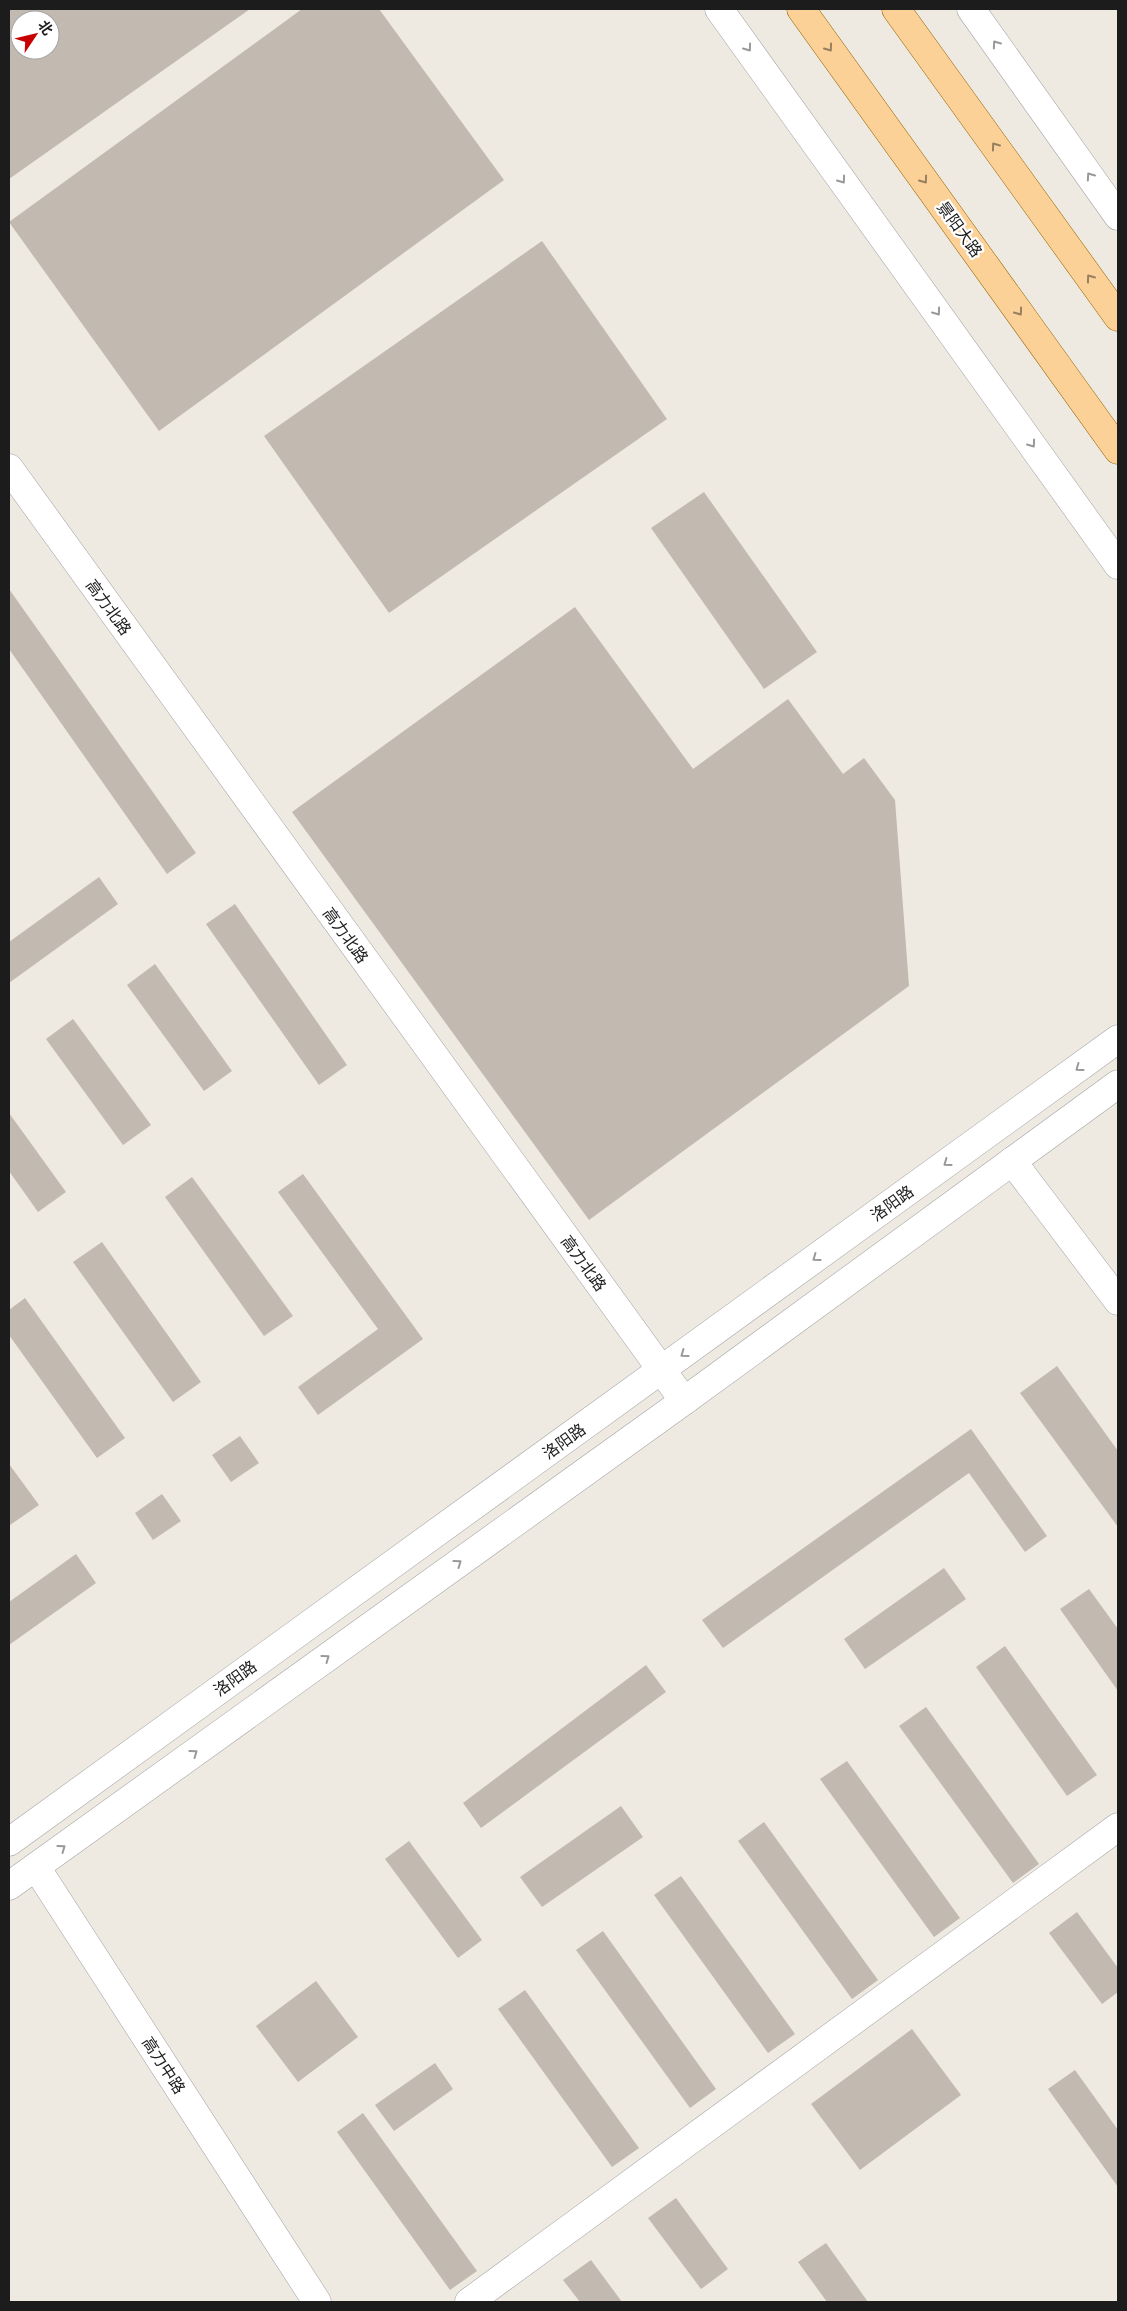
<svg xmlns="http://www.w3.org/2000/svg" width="1127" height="2311" font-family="Rubik,'Noto Sans SC',sans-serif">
<rect width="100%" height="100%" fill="#eeeae2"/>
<!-- building -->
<g fill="#c2b9b1" fill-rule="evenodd">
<path d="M9 9H250L9 179ZM20 20H50V50H20Z"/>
<polygon points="302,9 379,9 504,180 159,431 9,222"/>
<polygon points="542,241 667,419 389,613 264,436"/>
<polygon points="704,492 817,652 764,689 651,528"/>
<polygon points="9,589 196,853 167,874 9,649"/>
<polygon points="575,607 693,769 788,699 843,774 864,758 895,800 909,986 589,1220 292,812"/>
<polygon points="99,877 118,904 9,983 9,942"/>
<polygon points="235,904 347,1065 319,1085 206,924"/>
<polygon points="155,964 232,1071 204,1091 127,985"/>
<polygon points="73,1019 151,1125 123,1145 46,1039"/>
<polygon points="9,1113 66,1192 38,1212 9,1171"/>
<polygon points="303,1174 423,1339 318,1415 298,1387 378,1329 278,1192"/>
<polygon points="192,1177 293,1316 264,1336 165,1197"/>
<polygon points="102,1242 201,1382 173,1402 73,1262"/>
<polygon points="25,1298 125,1438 97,1458 9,1335 9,1310"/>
<polygon points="1057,1366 1118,1451 1118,1527 1020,1393"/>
<polygon points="971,1429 1047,1536 1025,1552 969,1473 723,1648 702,1620"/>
<polygon points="240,1436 259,1463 231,1482 212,1455"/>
<polygon points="9,1464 39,1505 10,1525 9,1523"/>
<polygon points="162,1494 181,1521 153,1540 135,1513"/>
<polygon points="76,1554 96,1583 9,1645 9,1602"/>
<polygon points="944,1568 966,1599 865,1669 844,1639"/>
<polygon points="1089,1589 1118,1629 1118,1691 1060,1609"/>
<polygon points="1005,1646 1097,1775 1067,1796 976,1667"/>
<polygon points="646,1665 666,1692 481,1828 463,1803"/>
<polygon points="926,1707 1039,1864 1013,1883 899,1726"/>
<polygon points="847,1761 960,1918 934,1937 820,1779"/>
<polygon points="621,1806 643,1837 542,1907 520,1877"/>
<polygon points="764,1822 878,1980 852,1999 738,1841"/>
<polygon points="409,1841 482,1940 458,1958 385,1859"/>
<polygon points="681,1876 795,2034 768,2053 654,1895"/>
<polygon points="1077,1912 1118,1968 1118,1992 1102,2004 1049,1933"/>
<polygon points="603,1931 716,2089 690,2108 576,1950"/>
<polygon points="316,1981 358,2037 298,2082 256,2026"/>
<polygon points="525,1990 639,2148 612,2167 498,2009"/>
<polygon points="912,2029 961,2095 860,2170 811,2104"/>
<polygon points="435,2063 453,2089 394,2131 375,2105"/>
<polygon points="1075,2070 1118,2130 1118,2187 1048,2089"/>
<polygon points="363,2113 477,2271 450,2290 337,2132"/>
<polygon points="676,2198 728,2269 701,2289 648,2218"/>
<polygon points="826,2243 868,2302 827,2302 798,2262"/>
<polygon points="591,2260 622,2302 580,2302 563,2280"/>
</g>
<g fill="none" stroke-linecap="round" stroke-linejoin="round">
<!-- minor casing -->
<g stroke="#a3a3a3" stroke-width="29">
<g id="minor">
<polyline points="9,468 684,1401"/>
<polyline points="1012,1161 1118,1301"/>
<polyline points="36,1867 317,2302"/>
<polyline points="469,2302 1118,1827"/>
</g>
</g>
<!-- tertiary casing -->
<g stroke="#a3a3a3" stroke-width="29">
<g id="tertiary">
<polyline points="719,9 1118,565"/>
<polyline points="971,9 1118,216"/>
<polyline points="9,1842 1118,1039"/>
<polyline points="9,1886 684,1401 1118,1084"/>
</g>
</g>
<!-- primary casing -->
<g stroke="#946300" stroke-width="29">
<g id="primary">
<polyline points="801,9 1118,450"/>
<polyline points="896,9 1118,317"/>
</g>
</g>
<!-- minor -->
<use href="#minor" stroke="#fff" stroke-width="28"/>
<!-- tertiary -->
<use href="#tertiary" stroke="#fff" stroke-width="28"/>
<!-- primary -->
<use href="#primary" stroke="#fcd198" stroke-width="28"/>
</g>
<!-- one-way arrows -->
<defs><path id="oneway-chevron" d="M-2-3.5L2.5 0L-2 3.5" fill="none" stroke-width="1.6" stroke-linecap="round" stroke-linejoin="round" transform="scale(1.25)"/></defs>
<g stroke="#999">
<use href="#oneway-chevron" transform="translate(996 44) rotate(-125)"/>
<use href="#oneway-chevron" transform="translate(748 48) rotate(54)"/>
<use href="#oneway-chevron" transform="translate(1090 176) rotate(-125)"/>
<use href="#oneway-chevron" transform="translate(842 180) rotate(54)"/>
<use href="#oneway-chevron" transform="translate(937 312) rotate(54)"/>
<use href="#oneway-chevron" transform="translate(1032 444) rotate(54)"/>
<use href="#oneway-chevron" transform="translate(1079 1068) rotate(144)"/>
<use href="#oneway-chevron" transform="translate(947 1163) rotate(144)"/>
<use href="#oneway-chevron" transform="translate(816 1258) rotate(144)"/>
<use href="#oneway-chevron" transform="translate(684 1354) rotate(144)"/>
<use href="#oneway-chevron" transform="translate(458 1563) rotate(-36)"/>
<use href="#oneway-chevron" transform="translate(326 1658) rotate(-36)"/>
<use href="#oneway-chevron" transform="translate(194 1753) rotate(-36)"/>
<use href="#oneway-chevron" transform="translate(62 1848) rotate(-36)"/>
</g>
<g stroke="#978060">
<use href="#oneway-chevron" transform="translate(829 48) rotate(54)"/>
<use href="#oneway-chevron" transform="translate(995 146) rotate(-126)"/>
<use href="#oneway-chevron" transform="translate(924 180) rotate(54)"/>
<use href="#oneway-chevron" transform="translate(1090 278) rotate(-126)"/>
<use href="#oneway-chevron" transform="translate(1019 312) rotate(54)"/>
</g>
<g text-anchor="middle" stroke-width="4.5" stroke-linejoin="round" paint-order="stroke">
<!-- street labels -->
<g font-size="16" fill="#1c1c1c" stroke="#fff">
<text transform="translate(960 229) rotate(54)" y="6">景阳大路</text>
<text transform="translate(109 607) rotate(54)" y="6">高力北路</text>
<text transform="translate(346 935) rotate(54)" y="6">高力北路</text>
<text transform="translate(892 1203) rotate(-36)" y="6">洛阳路</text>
<text transform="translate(584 1263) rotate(54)" y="6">高力北路</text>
<text transform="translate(564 1441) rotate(-36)" y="6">洛阳路</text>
<text transform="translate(235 1678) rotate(-36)" y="6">洛阳路</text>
<text transform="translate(164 2065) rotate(57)" y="6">高力中路</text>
</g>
</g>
<!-- border -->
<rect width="1127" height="2311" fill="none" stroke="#1c1c1c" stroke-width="20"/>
<!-- north arrow -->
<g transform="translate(35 35) rotate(55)"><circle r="24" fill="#ffffff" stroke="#a4a4a4"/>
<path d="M0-4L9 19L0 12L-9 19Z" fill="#c80000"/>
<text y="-8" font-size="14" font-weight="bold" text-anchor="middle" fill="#1c1c1c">北</text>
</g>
</svg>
